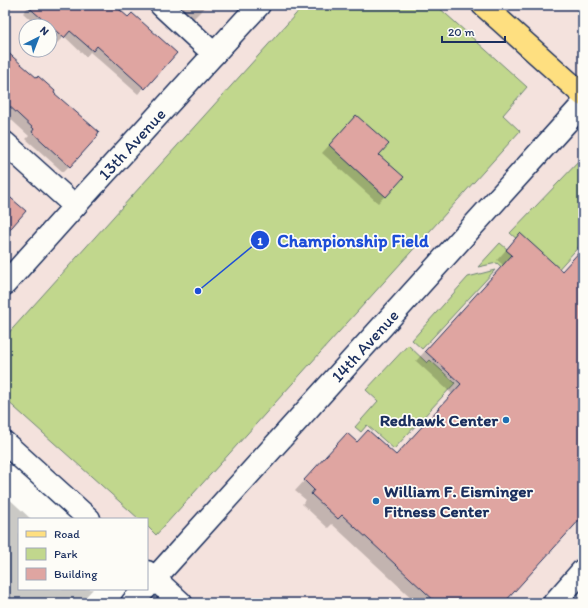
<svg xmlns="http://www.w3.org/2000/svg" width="588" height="608" font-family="Itim,sans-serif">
<rect width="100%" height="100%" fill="#fdfcf7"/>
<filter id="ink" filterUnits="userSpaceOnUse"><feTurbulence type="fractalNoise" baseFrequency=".025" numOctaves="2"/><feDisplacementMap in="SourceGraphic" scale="8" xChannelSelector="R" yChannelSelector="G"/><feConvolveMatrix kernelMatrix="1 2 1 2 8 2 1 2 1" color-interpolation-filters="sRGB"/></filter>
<g filter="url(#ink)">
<!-- built -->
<path fill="#f4e2dd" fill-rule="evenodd" d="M5 5H583V570L554 603H181L147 572V519H89L5 443ZM26 26H50V50H26Z"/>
<!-- green -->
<g fill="#c1d78d" stroke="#6e8376">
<polygon points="304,5 436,5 527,87 503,115 520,131 156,535 147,526 147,519 139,519 5,399 5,337"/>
<polygon points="583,157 583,242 555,273 510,233"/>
<polygon points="500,243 542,279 530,292 497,263 478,267"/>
<polygon points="495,270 422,349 412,340 468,277"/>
<polygon points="408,345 427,363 430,360 455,383 394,449 367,425 361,432 355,427 378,401 366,390"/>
</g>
<!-- shadow -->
<g fill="#0003">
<polygon points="30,5 113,5 128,18 176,53 138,94 90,52 86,57 64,36 57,43 50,37 50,26 37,26 23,13"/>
<polygon points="178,5 207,5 193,19"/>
<polygon points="5,51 53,93 69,166 63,172 26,139 29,136 5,114"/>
<polygon points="356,116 378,155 385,196 378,203 322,153"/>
<polygon points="511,244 562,272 583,249 583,514 502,603 417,603 332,524 328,528 302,504 306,500 295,491 338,444 357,443 396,456 452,394 416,361 503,265 497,260"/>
<polygon points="5,495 31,519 19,519 19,589 93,589 80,603 5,603"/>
</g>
<!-- building -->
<g fill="#dfa5a1" stroke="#1b2f5e">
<polygon points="26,5 114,5 128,17 132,13 177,53 145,89 97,46 93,51 70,31 64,38"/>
<polygon points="5,50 37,78 38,76 55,91 54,93 99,132 97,135 98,136 70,167 32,132 34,129 5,102"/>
<polygon points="356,115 389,144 379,155 404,177 386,197 329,145"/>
<polygon points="5,193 26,211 5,235"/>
<polygon points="520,233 562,271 583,248 583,516 504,603 437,603 342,515 338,519 311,494 314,490 304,480 347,433 357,442 368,430 396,455 461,384 425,351 512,255 506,250"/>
</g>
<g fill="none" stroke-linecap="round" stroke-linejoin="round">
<!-- minor casing -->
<g stroke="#1b2f5e" stroke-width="25">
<g id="minor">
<polyline points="161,5 214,54"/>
<polyline points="5,143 75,206"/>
<path id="s1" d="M5 284 75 206 259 5"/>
<polyline points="5,443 89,519"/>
<polyline points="147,572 181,603"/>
<path id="s2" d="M147 587 583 104"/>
<polyline points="132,603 145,589"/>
<polyline points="554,603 583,570"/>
</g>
</g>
<!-- major casing -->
<g stroke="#1b2f5e" stroke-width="25">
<polyline id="major" points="483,5 583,95"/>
</g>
<!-- minor -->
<use href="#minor" stroke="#fdfcf7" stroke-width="22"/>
<!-- major -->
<use href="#major" stroke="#fedf80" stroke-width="22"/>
</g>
</g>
<!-- markers -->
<g fill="#1f6fb2" stroke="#fdfcf7" stroke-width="1.5">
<circle cx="506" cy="420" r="4"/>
<circle cx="376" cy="501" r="4"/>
</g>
<g text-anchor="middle" stroke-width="3.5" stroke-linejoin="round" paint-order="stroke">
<!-- street labels -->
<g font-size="17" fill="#1b2f5e" stroke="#fdfcf7">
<text dy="6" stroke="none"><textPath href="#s1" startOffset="189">13th Avenue</textPath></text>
<text dy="6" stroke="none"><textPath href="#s2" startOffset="325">14th Avenue</textPath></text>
</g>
<!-- poi labels -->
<g font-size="17" font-weight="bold" fill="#1b2f5e" stroke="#fdfcf7" text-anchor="end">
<text x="498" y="426">Redhawk Center</text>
<text x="384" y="497" text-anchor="start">William F. Eisminger<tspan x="384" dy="20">Fitness Center</tspan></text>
</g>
</g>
<!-- callouts -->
<path fill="none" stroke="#1d4ed8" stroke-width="1.5" d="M198 291L260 240"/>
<g fill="#1d4ed8" stroke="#fdfcf7" stroke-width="1.5">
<circle cx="198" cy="291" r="4"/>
<circle cx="260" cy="240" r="10"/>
</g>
<g font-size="12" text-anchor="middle" font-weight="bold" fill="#fff">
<text x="260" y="245">1</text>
</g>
<g font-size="18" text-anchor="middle" font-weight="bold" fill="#1d4ed8" stroke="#fdfcf7" stroke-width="3.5" stroke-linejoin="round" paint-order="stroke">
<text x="353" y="247">Championship Field</text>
</g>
<!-- margin -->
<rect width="588" height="608" fill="none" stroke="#fdfcf7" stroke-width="20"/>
<rect x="10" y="10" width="568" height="588" fill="none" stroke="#1b2f5e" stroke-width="1.5" filter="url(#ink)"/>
<!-- legend -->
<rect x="18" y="518" width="130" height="72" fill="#fdfcf7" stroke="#a3aaba"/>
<rect x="26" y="531" width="20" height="6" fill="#fedf80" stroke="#a3aaba"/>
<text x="54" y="538" font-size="12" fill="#1b2f5e">Road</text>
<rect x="26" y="548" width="20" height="12" fill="#c1d78d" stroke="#a3aaba"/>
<text x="54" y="558" font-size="12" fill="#1b2f5e">Park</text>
<rect x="26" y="568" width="20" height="12" fill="#dfa5a1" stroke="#a3aaba"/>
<text x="54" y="578" font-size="12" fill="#1b2f5e">Building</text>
<!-- north arrow -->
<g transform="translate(38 38) rotate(42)"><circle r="19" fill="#fdfcf7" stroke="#a3aaba"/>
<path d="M0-3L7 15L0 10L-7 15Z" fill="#1f6fb2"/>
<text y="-6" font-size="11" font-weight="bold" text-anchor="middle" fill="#1b2f5e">N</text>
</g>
<!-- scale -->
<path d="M442 36v6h63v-6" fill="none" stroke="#1b2f5e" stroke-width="2"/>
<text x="448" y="36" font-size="12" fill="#1b2f5e" stroke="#fdfcf7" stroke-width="3" paint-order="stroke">20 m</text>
</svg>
